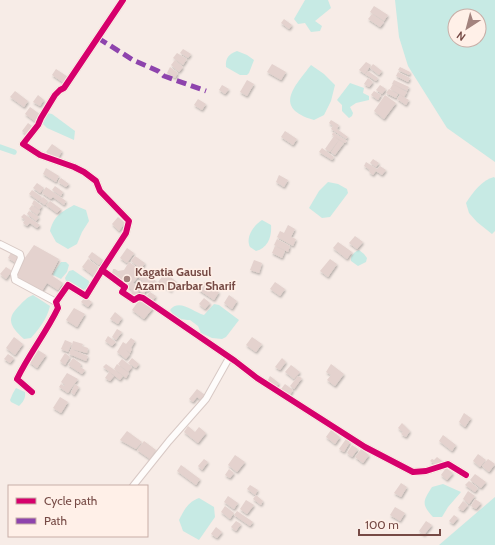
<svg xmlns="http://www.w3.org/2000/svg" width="495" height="545" font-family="Cabin,sans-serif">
<defs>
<filter id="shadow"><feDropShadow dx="1" dy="2" stdDeviation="1" flood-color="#0004"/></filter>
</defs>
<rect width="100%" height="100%" fill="#f7ece7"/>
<!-- water -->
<g fill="#c7eae4" fill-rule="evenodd">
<polygon points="305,0 328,0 331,8 315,21 322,26 320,31 311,32 305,23 298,24 294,19"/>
<path d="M395 0H495V162L447 128 408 66 399 37ZM455 16H479V40H455Z"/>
<path d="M237 51 247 55 254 60 249 73 247 75H240L226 67C225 58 229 54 237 51Z"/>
<path d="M311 65 324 74 335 85 331 101 324 115 314 120C273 108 294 87 311 65Z"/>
<polygon points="350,83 364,88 363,93 369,96 369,100 356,103 350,107 353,113 352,116 349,118 342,111 342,105 337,100"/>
<polygon points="47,113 52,114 75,131 74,140 47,128 42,123 42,118"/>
<path d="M494 177 495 178V231L492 234 477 222 469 213 466 203C473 192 482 180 494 177Z"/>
<polygon points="328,182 338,184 347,189 348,193 330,217 322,218 309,208 319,191"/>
<path d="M74 205 86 210 89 221 82 232 77 244 68 249 56 242 50 231C54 216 60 213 74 205Z"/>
<path d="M262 220 271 225C272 236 268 248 256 251L250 247C245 237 254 225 262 220Z"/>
<path d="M359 250 364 254 367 258 366 262 358 266 351 261C350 256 354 252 359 250Z"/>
<polygon points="61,262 66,262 69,265 67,272 61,279 53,275 54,272"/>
<path d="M73 270 89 281C89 286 87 289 83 290L66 281 65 278 69 271Z"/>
<path d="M33 295 50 306C47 319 39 329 31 338L24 339C12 328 5 320 18 307 23 302 27 297 33 295Z"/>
<path d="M214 304 219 305 239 320 226 337 222 339 212 338 201 333 198 326 190 320C182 320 175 318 170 310 179 298 193 312 204 315Z"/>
<path d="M16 388 25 392C26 398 23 402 19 406L11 402 10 400 13 393Z"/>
<path d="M443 484 461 492 448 507 442 517H433C421 504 423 501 432 487Z"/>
<polygon points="495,497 495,545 439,545"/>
<path d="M199 498 214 507 215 517 199 540 183 531 179 520C184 510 188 502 199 498Z"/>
</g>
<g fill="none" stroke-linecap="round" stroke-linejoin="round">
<!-- canal -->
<polyline stroke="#c7eae4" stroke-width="5.5" points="0,147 14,152"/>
</g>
<!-- building -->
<g fill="#e4d2ce" fill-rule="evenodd" filter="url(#shadow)">
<polygon points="374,6 388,15 384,21 370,12"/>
<polygon points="372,14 384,22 380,27 368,19"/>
<polygon points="284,19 292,25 289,29 281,23"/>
<polygon points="183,49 191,54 188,58 180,53"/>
<polygon points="177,53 187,59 183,65 173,58"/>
<polygon points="175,60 183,67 179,72 171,65"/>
<polygon points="366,62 371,65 365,74 359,70"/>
<polygon points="272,64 286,72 281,80 267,72"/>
<polygon points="373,64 382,71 379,75 370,68"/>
<polygon points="170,67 178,73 175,78 167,73"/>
<polygon points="400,67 410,72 409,75 398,70"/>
<polygon points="56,69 68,77 64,83 52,75"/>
<polygon points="368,71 378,78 376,81 365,74"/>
<polygon points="398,72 410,78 408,82 396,76"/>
<polygon points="368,78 373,82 369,87 364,84"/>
<polygon points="247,80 254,84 247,96 240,92"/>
<polygon points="394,80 409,87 407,91 392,84"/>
<polygon points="393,84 407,92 404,97 390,89"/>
<polygon points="222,85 229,89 225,94 219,90"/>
<polygon points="380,85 386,89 382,94 376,90"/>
<polygon points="389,89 398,94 396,98 386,93"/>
<polygon points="15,91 28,101 24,107 10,97"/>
<polygon points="374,91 381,95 378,100 371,95"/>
<polygon points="38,95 44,100 40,106 33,102"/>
<polygon points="385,95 396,103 384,119 374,111"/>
<polygon points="400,95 409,100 406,105 397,99"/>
<polygon points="198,99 206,104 202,110 194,105"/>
<polygon points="30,107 41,115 36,122 25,114"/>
<polygon points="331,120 339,125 337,129 348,137 346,139 331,129 333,126 329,123"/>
<polygon points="28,123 32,126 26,134 22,131"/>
<polygon points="285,131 297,139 293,145 281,137"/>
<polygon points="333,132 347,141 345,143 335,137 339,140 330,152 325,149 334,136 332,135"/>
<polygon points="339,140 344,143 335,155 331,152"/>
<polygon points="52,144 62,151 57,160 46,152"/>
<polygon points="322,148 334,157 332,160 319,152"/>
<polygon points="373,159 379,163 376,167 370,163"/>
<polygon points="366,162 377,169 380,166 386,170 382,175 376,171 373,175 369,172 370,170 364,166"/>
<polygon points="46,168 59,176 56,182 43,174"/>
<polygon points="279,175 288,180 284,187 276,182"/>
<polygon points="61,178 69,184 66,187 58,182"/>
<polygon points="37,183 44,188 40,193 33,188"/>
<polygon points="55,186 63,192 61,196 52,190"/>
<polygon points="46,187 66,201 64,205 53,197 51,199 42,193"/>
<polygon points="32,190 42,197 39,201 29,194"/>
<polygon points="43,197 48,201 45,205 39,201"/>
<polygon points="34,200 42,206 39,210 32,204"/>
<polygon points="50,201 61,209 57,213 46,205"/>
<polygon points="32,205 40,211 37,215 29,209"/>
<polygon points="29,211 39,217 36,221 27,214"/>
<polygon points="24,214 40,225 37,228 30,223 27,226 23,223 25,220 21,217"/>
<polygon points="118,217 125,223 119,231 112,224"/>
<polygon points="288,225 295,229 291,237 296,239 293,246 277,237 280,231 284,233"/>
<polygon points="355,236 363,242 357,249 349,243"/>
<polygon points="277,239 290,246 288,252 274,245"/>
<polygon points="338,242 352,252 347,259 333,248"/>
<polygon points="34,245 59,259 51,275 63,283 58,290 47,283 42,291 25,283 20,279 17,273 22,262"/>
<polygon points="275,246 285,251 282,258 272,253"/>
<polygon points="127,248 134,253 127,263 120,258"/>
<polygon points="12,251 20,256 16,263 8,258"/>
<polygon points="92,252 103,260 99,265 88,257"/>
<polygon points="135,256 145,263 141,269 131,261"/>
<polygon points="88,259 100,268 94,276 82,267"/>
<polygon points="330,259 337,264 328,277 320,271"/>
<polygon points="254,260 262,263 259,273 250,270"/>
<path d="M129 262 156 281 148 291 146 290 144 294 139 291 136 296H133L131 291 132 290 112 274 113 269H115L118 271 124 270ZM138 277 143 281 139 287 133 283Z"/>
<polygon points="6,267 12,271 6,279 0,274"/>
<polygon points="165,273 177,282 174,287 170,284 169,286 172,289 171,291 158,282"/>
<polygon points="204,282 219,292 214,300 199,290"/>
<polygon points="275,282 285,289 280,296 270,289"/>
<polygon points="150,292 156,296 151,303 145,298"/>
<polygon points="229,295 237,301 232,309 224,303"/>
<polygon points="85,297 92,302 88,307 81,302"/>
<polygon points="204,298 210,303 205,309 199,304"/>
<polygon points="140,299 153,308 144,319 132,310"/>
<polygon points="74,308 85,314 77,327 66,320"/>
<polygon points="115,312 122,318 118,324 110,319"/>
<polygon points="117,329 122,332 116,340 112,337"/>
<polygon points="108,336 116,342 112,346 105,341"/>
<polygon points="14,337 23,344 15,355 6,348"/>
<polygon points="252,337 262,344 256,352 246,345"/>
<polygon points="131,338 135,341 131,348 132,349 130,353 126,350 130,354 126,359 117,352 123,342 126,344"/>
<polygon points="65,340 72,343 68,352 61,349"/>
<polygon points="73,341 83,344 82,346 88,348 87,353 71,349"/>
<polygon points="71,349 88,356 86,361 69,354"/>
<polygon points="38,350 46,355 37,368 29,362"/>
<polygon points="65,353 70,357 65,365 60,361"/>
<polygon points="8,354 14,358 10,363 4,359"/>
<polygon points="73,358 81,364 80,367 85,370 82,374 68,365"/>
<polygon points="132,358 139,364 136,368 128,363"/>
<polygon points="282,358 286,362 280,370 275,367"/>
<polygon points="122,359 132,367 128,372 118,364"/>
<polygon points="106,364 123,376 120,380 103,367"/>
<polygon points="117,364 129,373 126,378 114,369"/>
<polygon points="331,364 344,374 335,386 327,380 331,375 326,372"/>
<polygon points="291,365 300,372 294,379 285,372"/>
<polygon points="109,372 114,376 110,381 105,378"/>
<polygon points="67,373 78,379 68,393 59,387 61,384 64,386 65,385 61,382"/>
<polygon points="270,376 279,383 276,387 268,380"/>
<polygon points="298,376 302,378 294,389 290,386"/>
<polygon points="75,384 79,387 74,395 71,392"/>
<polygon points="285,384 293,390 290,395 281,389"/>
<polygon points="197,389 205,395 201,400 197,397 193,402 189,399"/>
<polygon points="60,397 68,402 61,413 53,408"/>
<polygon points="464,413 471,418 465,427 459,422"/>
<polygon points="402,423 410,431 406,437 401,434 403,432 398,428"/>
<polygon points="188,426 195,432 199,427 206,433 198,443 184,432"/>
<polygon points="331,430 340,437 335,444 326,437"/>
<polygon points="127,431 142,442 136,449 120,440"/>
<polygon points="443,435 456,445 452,451 439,441"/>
<polygon points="346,439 350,442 344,452 339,449"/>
<polygon points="144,441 156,450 150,459 137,450"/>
<polygon points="352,445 358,449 352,457 347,453"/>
<polygon points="361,449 369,455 363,463 355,457"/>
<polygon points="478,454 486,460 480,467 473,461"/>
<polygon points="235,455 245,462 237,472 228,465"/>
<polygon points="437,457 442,461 440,464 438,463 436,465 430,461 432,459 434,460"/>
<polygon points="204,459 208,462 202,470 198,466"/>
<polygon points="488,459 495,464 489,472 482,466"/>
<polygon points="181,465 200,479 196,485 177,471"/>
<polygon points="446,468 453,473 447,480 441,475"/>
<polygon points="229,469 234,473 230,478 225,475"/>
<polygon points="475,474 486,482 481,488 470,480"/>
<polygon points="469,481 478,488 475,492 465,485"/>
<polygon points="401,483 407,487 401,497 394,493"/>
<polygon points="250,485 258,490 255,495 247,489"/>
<polygon points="468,491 475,496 469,504 463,499"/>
<polygon points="256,495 263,501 261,505 253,499"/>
<polygon points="228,496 238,503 234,509 224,502"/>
<polygon points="475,499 481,503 476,509 471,506"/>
<polygon points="246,500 254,505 247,514 240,509"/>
<polygon points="463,501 468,505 463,511 458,508"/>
<polygon points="225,506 234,513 230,519 221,512"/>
<polygon points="395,507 405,513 400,521 390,515"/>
<polygon points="237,511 253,522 250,526 234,515"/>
<polygon points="454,515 458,518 453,524 449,521"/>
<polygon points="236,521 241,524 236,531 231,527"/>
<polygon points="426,521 432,525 424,535 419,531"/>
<polygon points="216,527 222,532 217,538 211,534"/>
</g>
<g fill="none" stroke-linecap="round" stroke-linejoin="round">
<!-- minor casing -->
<g stroke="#d8c9c5" stroke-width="8">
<g id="minor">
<polyline points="0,244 20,254 21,258 14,274 15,280 56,302"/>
<polyline points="102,270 126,233 129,221 100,191 96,181 84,172 74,167 40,155 23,144 38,125 41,118 55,95 60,90 64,88 123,0"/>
<path d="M32 392 17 379C29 354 46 333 58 308L56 302 68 285 86 296 102 270 125 287 122 292 134 300 139 297 143 298 235 361 257 378 365 447 413 472 426 471 448 464 466 475"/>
<polyline points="133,486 169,441 206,399 229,358"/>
</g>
</g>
<!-- minor -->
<use href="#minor" stroke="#fefcfb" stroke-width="6"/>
<!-- quiet -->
<polyline stroke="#8e44ad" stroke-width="5" stroke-dasharray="10 5" stroke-linecap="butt" points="98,38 133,60 158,71 164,76 206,91"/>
<!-- cycleway casing -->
<g stroke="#fff0e8" stroke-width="8">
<g id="cycleway">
<polyline points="102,270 126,233 129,221 100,191 96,181 84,172 74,167 40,155 23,144 38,125 41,118 55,95 60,90 64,88 123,0"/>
<path d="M32 392 17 379C29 354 46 333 58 308L56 302 68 285 86 296 102 270 125 287 122 292 134 300 139 297 143 298 235 361 257 378 365 447 413 472 426 471 448 464 466 475"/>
</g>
</g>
<!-- cycleway -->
<use href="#cycleway" stroke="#d6006c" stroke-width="6"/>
</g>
<!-- markers -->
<circle fill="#a3837e" stroke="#fff0e8" stroke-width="1.5" cx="127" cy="279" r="4"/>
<g text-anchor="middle" stroke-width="3" stroke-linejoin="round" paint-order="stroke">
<!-- poi labels -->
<g font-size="12" font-weight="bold" fill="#764a45" stroke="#fff0e8" text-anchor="start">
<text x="135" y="276">Kagatia Gausul<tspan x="135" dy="14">Azam Darbar Sharif</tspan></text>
</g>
</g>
<!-- legend -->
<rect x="8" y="485" width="140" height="52" fill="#fff0e8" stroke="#c8aea7"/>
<rect x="16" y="498" width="20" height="6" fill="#d6006c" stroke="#c8aea7"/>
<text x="44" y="505" font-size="12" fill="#764a45">Cycle path</text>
<rect x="16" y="518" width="20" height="6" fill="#8e44ad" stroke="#c8aea7"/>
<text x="44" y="525" font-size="12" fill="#764a45">Path</text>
<!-- north arrow -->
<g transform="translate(467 28) rotate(216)"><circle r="19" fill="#fff0e8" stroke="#c8aea7"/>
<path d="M0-3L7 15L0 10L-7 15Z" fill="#a3837e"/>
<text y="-6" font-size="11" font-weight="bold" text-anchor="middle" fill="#764a45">N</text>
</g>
<!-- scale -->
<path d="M359 529v6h81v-6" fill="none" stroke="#764a45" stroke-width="2"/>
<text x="365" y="529" font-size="12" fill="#764a45" stroke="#fff0e8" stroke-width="3" paint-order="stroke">100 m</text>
</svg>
